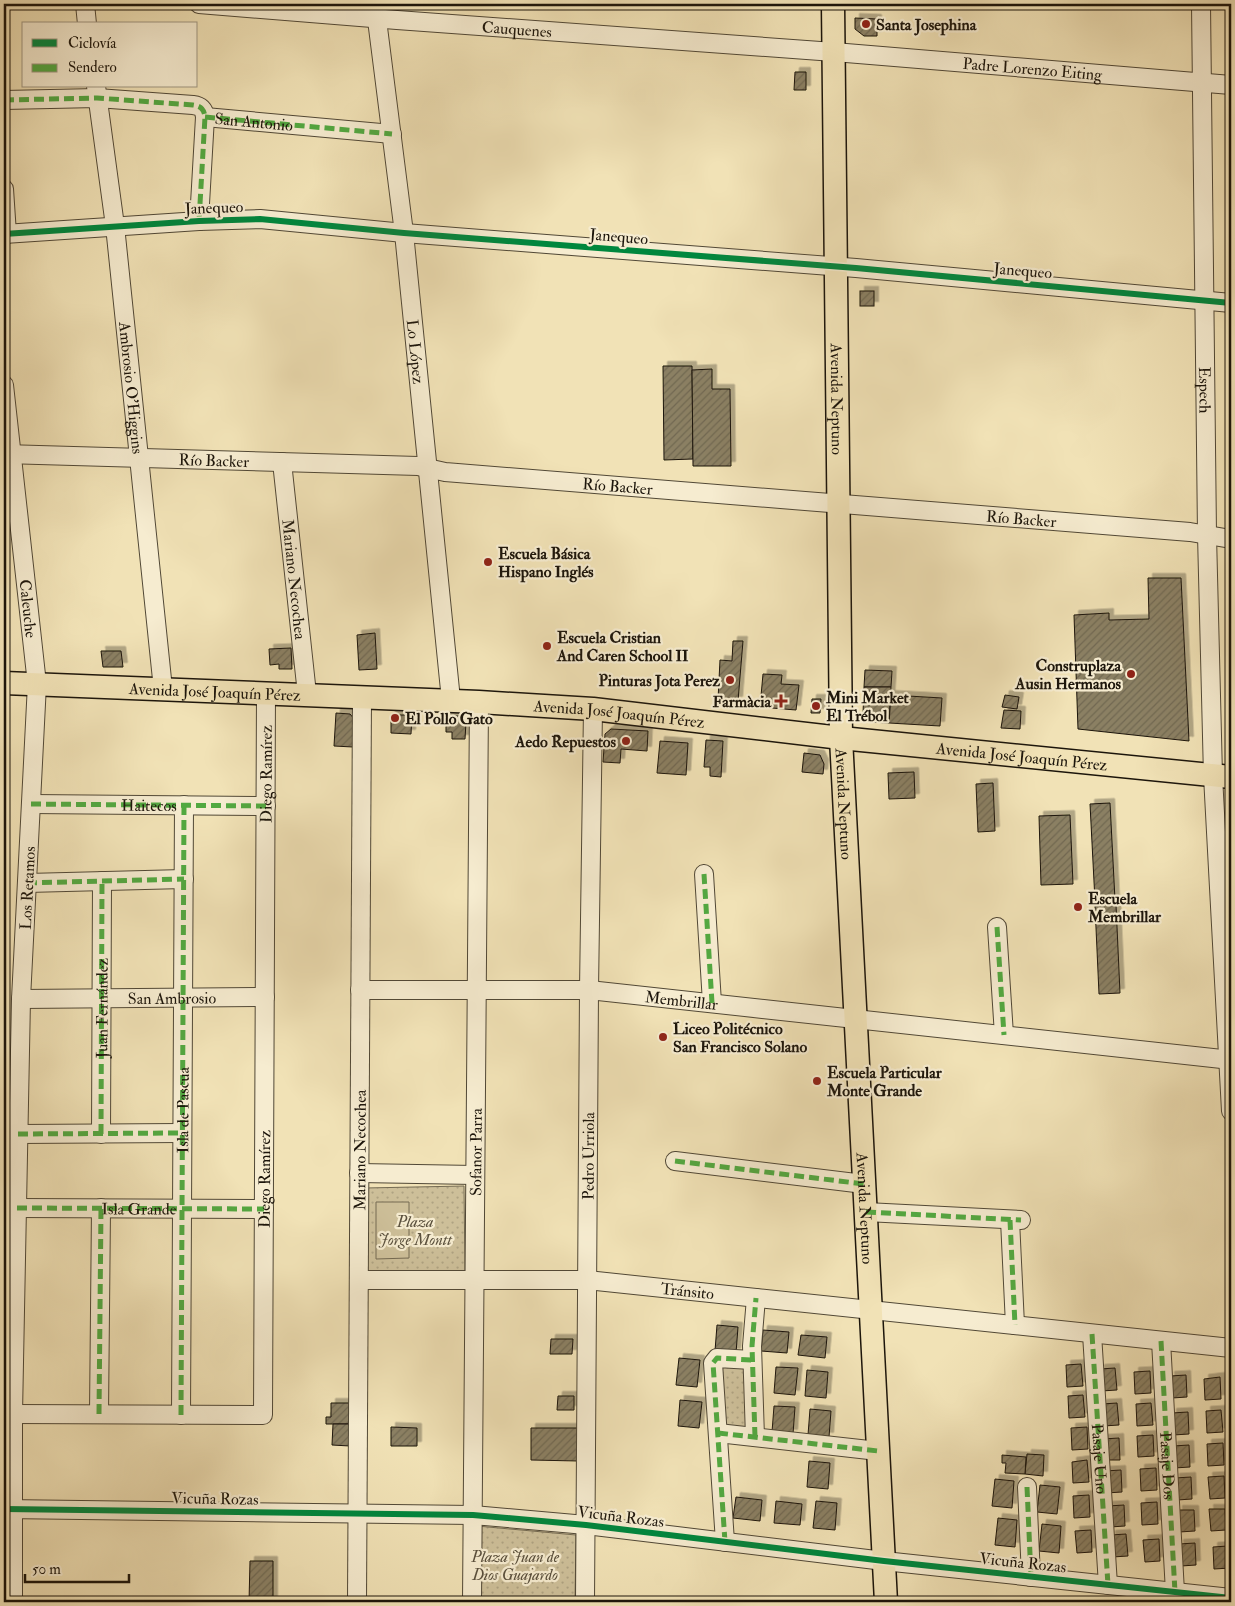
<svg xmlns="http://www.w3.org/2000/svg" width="1235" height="1606" font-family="'IM FELL Double Pica',serif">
<defs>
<pattern id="grass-dots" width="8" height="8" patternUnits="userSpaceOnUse" patternTransform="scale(1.25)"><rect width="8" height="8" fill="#cdbf99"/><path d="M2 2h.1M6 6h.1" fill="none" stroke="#afa382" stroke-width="1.8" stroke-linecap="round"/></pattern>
<pattern id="building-hatch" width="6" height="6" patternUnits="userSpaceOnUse" patternTransform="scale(1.25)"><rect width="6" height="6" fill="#8b8064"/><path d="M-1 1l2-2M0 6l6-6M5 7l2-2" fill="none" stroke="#716851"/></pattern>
<filter id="shadow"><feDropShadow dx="4.5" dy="-4.5" stdDeviation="0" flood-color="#0004"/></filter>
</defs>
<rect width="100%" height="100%" fill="#f1e2b6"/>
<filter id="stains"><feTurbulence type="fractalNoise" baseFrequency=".004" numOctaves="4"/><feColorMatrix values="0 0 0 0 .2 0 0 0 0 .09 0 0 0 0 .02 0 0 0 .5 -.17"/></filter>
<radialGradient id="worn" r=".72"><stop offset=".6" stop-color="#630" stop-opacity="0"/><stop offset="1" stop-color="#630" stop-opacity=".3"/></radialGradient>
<!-- grass -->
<g fill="url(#grass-dots)" stroke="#746a52">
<polygon points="464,1186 465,1274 366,1273 365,1188"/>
<polygon points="717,1365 745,1365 748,1431 721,1429"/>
<polygon points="477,1526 576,1535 575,1602 476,1602"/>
</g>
<!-- garden -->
<polygon fill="#cdbf99" stroke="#746a52" points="376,1202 409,1202 409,1258 376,1259"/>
<!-- building -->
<g fill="url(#building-hatch)" stroke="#1c150b" filter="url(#shadow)">
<polygon points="855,18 877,19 877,36 864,36 855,29"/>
<polygon points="795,72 806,72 806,90 794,90"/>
<rect x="860" y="291" width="14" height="15"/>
<polygon points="663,366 692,366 693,459 664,460"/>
<polygon points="712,369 712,389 730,389 731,466 693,466 692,370"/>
<polygon points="1148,578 1181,578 1189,741 1078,729 1074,615 1109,613 1109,620 1149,619"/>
<polygon points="375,633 377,669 359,670 357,635"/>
<polygon points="733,641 743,641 738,701 718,700 720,660 732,661"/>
<polygon points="291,648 292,669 279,669 279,664 270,665 269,649"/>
<polygon points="101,651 121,651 123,667 103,667"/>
<polygon points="865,670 892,671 891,687 864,687"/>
<polygon points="763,674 782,675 781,684 799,685 796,710 760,707"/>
<polygon points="864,687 891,687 889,723 870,722 863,714"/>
<polygon points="891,695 942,698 940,726 889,723"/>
<polygon points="1005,695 1019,697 1017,709 1002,707"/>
<polygon points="812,699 821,699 820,713 811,713"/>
<polygon points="1004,710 1021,711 1020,729 1001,728"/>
<polygon points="336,713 350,714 355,720 353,747 334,746"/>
<polygon points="391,715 412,715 411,734 391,733"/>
<polygon points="446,716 461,716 466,722 465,739 452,739 452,732 446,732"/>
<polygon points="611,729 648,731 647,751 621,749 620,763 603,762 605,734"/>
<polygon points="706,740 723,741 721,777 710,776 710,767 704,767"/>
<polygon points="660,741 688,743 686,775 657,773"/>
<polygon points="804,753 820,755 824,764 823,774 802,772"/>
<polygon points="914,772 915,798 889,799 888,773"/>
<polygon points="993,783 995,831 978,832 976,784"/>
<polygon points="1110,803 1115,900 1095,901 1090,804"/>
<polygon points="1070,815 1073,884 1041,885 1039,816"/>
<polygon points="1116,905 1120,993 1099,994 1095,906"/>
<polygon points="717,1325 738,1327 736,1353 715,1351"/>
<polygon points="763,1330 789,1332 787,1353 761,1351"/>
<polygon points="801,1335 827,1337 825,1358 798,1355"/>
<polygon points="551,1339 573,1339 572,1354 550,1354"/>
<polygon points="679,1358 700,1360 697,1387 676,1385"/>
<polygon points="1081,1364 1083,1386 1067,1387 1066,1365"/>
<polygon points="776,1367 798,1368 795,1395 774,1393"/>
<polygon points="1115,1368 1117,1390 1101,1391 1100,1369"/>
<polygon points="807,1370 828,1372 826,1398 805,1396"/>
<polygon points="1150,1371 1151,1393 1135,1394 1134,1372"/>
<polygon points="1186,1375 1187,1397 1172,1398 1170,1376"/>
<polygon points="1220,1377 1221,1399 1205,1400 1204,1379"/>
<polygon points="1083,1395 1085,1417 1069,1418 1068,1396"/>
<polygon points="558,1396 574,1396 574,1410 557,1410"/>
<polygon points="680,1400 702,1402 699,1428 678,1426"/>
<polygon points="331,1403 349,1403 349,1424 326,1424 326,1417 331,1417"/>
<polygon points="1117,1403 1119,1425 1103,1426 1102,1404"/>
<polygon points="1151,1403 1153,1425 1137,1426 1136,1404"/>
<polygon points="774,1406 795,1407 793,1434 772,1432"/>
<polygon points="810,1409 831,1411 829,1437 808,1435"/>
<polygon points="1221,1410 1223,1432 1207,1433 1206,1411"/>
<polygon points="1188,1412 1189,1434 1173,1435 1172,1413"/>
<polygon points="333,1424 351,1424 350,1446 332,1445"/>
<polygon points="391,1427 417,1428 417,1446 391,1446"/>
<polygon points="1087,1427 1088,1449 1072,1450 1071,1428"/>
<polygon points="531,1428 579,1428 578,1461 531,1460"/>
<polygon points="1153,1435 1154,1456 1138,1457 1137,1436"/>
<polygon points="1119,1438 1120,1460 1104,1460 1103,1439"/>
<polygon points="1223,1443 1224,1465 1208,1466 1207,1444"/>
<polygon points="1189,1445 1190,1467 1174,1468 1173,1446"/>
<polygon points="1027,1454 1044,1455 1043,1476 1025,1474"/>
<polygon points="1002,1455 1026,1457 1025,1474 1005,1473 1006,1463 1002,1463"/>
<polygon points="1087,1460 1089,1482 1073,1483 1072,1462"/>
<polygon points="809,1461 830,1463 828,1489 807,1487"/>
<polygon points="1156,1468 1157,1490 1141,1491 1140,1469"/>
<polygon points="1121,1470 1122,1492 1106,1493 1105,1471"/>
<polygon points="1224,1476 1225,1498 1210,1499 1208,1477"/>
<polygon points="1191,1477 1192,1499 1177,1500 1175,1478"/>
<polygon points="995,1479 1014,1481 1012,1508 992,1506"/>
<polygon points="1040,1485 1060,1487 1057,1514 1037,1512"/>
<polygon points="1089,1495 1090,1517 1074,1518 1073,1496"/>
<polygon points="736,1497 762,1500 760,1521 733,1518"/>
<polygon points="776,1501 802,1504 800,1525 774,1523"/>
<polygon points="816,1501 837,1503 835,1530 813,1528"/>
<polygon points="1157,1502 1158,1524 1142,1525 1141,1503"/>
<polygon points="1124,1505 1125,1526 1110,1527 1108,1506"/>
<polygon points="1209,1509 1225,1509 1226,1530 1211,1531"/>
<polygon points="1178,1510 1194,1510 1195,1531 1179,1532"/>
<polygon points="998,1518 1017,1520 1015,1547 995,1545"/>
<polygon points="1042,1524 1061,1526 1059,1553 1039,1551"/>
<polygon points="1091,1530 1092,1552 1077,1553 1075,1531"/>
<polygon points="1126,1534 1128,1556 1112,1557 1111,1535"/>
<polygon points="1159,1539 1160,1561 1145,1562 1143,1540"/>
<polygon points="1195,1543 1196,1565 1181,1566 1179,1544"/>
<polygon points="1228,1546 1230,1568 1214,1569 1213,1547"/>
<polygon points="250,1561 273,1561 273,1602 249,1602"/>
</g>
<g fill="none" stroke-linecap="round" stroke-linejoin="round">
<!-- minor casing -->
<g stroke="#514836" stroke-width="20">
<g id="minor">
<polyline points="85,4 87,24"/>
<path id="s1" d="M199 4 397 20 834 52 1231 85"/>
<path id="s2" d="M375 4 404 233 451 700"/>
<path id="s3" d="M1201 4 1207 535 1213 776 1231 1111"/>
<path id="s4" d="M96 86 115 226 163 689"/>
<path d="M4 100 97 98 193 105C201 106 204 109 205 117L199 221"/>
<polyline points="205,117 392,134"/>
<polyline points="4,189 7,234"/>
<polyline points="4,234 199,221 260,219 404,233 856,268 1231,303"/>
<path id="s5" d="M4 385 37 684 21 999 13 1414V1602"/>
<path id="s6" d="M4 454 418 466 445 472 1190 532 1231 539"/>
<path id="s7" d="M282 462 307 694"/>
<path id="s8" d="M31 804 266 806"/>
<polyline points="704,874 712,1003"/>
<polyline points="27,883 184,879"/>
<polyline points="997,927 1004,1035"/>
<path id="s9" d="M360 990H589L1231 1060"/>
<path id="s10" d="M21 999 265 997"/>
<polyline points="18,1134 182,1133"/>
<polyline points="101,1134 102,881"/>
<polyline points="675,1161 864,1184"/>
<polyline points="359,1173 475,1175"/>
<path id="s11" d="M17 1208 264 1209"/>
<polyline points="866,1212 1021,1220"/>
<polyline points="1010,1220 1015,1325"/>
<path id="s12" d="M359 1280H587L1231 1348"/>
<polyline points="1092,1334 1108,1585"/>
<polyline points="1161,1341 1175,1592"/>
<path id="s13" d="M13 1414 263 1415 266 693"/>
<polyline points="99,1414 101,1208"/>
<path id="s14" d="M181 1415 184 805"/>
<polyline points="718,1433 878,1451"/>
<polyline points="755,1437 752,1346 756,1298"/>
<polyline points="1027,1487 1031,1577"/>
<polyline points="4,1509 473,1515 586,1525 884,1561 1231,1598"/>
<polyline points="725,1542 713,1363 717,1358 752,1360"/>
<path id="s15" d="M357 1602 362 697"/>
<path id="s16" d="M472 1602 479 702"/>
<path id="s17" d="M585 1602 589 990 593 709"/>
</g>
</g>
<!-- major casing -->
<g stroke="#1c150b" stroke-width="25">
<g id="major">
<path id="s18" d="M833 4 841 738 886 1602"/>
<path id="s19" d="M4 683 479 702 593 709 841 738 1231 777"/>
</g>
</g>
<!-- minor -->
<use href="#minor" stroke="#f6ecd0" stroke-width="18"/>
<!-- major -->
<use href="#major" stroke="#f1e2b6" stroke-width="22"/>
<!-- quiet -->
<g stroke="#52a941" stroke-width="5" stroke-dasharray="10 5" stroke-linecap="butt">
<path d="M4 100 97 98 193 105C201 106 204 109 205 117L199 221"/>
<path id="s20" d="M205 117 392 134"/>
<polyline points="4,189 7,234"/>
<polyline points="31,804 266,806"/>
<polyline points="704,874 712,1003"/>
<polyline points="27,883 184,879"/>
<polyline points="997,927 1004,1035"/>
<polyline points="18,1134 182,1133"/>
<path id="s21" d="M101 1134 102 881"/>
<polyline points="675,1161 864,1184"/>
<polyline points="17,1208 264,1209"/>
<polyline points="866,1212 1021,1220"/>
<polyline points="1010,1220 1015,1325"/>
<path id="s22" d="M1092 1334 1108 1585"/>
<path id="s23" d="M1161 1341 1175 1592"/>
<polyline points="99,1414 101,1208"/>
<polyline points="181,1415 184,805"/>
<polyline points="718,1433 878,1451"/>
<polyline points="755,1437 752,1346 756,1298"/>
<polyline points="1027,1487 1031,1577"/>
<polyline points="725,1542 713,1363 717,1358 752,1360"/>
</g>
<!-- cycleway casing -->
<g stroke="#f6ecd0" stroke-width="9">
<g id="cycleway">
<polyline points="4,234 199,221 260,219 404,233 856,268 1231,303"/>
<polyline points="4,1509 473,1515 586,1525 884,1561 1231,1598"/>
</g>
</g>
<!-- cycleway -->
<use href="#cycleway" stroke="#00873e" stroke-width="6"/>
</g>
<!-- markers -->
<g fill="#8f2418" stroke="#f6ecd0" stroke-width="2">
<circle cx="866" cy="24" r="5"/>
<circle cx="488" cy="562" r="5"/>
<circle cx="547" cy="646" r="5"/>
<circle cx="1131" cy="674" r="5"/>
<circle cx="730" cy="680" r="5"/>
<path d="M778.5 693.5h5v5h5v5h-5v5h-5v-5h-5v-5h5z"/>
<circle cx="816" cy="706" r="5"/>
<circle cx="395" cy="718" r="5"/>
<circle cx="626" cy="741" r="5"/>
<circle cx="1078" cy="907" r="5"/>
<circle cx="663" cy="1037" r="5"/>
<circle cx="817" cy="1081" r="5"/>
</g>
<g text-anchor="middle" stroke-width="4.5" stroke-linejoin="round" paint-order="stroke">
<!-- poi labels -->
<g font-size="16" font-weight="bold" fill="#1c150b" stroke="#f6ecd0" text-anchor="start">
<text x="876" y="30">Santa Josephina</text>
<text x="498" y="559">Escuela Básica<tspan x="498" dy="18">Hispano Inglés</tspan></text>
<text x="557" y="643">Escuela Cristian<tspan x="557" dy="18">And Caren School II</tspan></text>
<text x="1121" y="671" text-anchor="end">Construplaza<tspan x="1121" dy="18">Ausin Hermanos</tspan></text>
<text x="720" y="686" text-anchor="end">Pinturas Jota Perez</text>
<text x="826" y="703">Mini Market<tspan x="826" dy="18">El Trébol</tspan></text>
<text x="771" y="707" text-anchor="end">Farmàcia</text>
<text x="405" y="724">El Pollo Gato</text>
<text x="616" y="747" text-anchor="end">Aedo Repuestos</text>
<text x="1088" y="904">Escuela<tspan x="1088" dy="18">Membrillar</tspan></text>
<text x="673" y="1034">Liceo Politécnico<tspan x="673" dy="18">San Francisco Solano</tspan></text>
<text x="827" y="1078">Escuela Particular<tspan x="827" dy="18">Monte Grande</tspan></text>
</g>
<!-- street labels -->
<g font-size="16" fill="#1c150b" stroke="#f6ecd0">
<text dy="6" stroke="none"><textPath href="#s1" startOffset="319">Cauquenes</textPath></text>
<text dy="6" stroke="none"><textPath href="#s1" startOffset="836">Padre Lorenzo Eiting</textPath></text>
<text dy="6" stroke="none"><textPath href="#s20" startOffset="49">San Antonio</textPath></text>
<text transform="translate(214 207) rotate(-2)" y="6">Janequeo</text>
<text transform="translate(619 236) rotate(5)" y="6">Janequeo</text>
<text transform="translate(1023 270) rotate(5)" y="6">Janequeo</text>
<text dy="6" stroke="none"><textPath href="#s2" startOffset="350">Lo López</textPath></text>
<text dy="6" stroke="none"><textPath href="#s4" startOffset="304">Ambrosio O'Higgins</textPath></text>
<text dy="6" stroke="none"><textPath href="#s3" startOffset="386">Espech</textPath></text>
<text dy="6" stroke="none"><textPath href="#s18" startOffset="395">Avenida Neptuno</textPath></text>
<text dy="6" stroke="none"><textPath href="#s6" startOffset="210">Río Backer</textPath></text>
<text dy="6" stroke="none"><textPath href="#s6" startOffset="615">Río Backer</textPath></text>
<text dy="6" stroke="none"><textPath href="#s6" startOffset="1020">Río Backer</textPath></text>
<text dy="6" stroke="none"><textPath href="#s7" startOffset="118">Mariano Necochea</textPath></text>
<text dy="6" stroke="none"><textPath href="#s5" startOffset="225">Caleuche</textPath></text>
<text dy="6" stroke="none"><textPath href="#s19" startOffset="211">Avenida José Joaquín Pérez</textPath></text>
<text dy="6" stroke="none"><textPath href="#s19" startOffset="616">Avenida José Joaquín Pérez</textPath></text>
<text dy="6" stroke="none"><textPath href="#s19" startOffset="1021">Avenida José Joaquín Pérez</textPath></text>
<text dy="6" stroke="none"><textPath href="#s13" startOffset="891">Diego Ramírez</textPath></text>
<text dy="6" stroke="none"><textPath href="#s18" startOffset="800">Avenida Neptuno</textPath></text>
<text dy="6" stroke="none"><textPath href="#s8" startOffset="118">Haitecos</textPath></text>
<text transform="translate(27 888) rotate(-87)" y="6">Los Retamos</text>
<text dy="6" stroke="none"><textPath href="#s10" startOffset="151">San Ambrosio</textPath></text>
<text dy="6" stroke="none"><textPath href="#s9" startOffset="322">Membrillar</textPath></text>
<text dy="6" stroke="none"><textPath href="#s21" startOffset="126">Juan Fernández</textPath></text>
<text dy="6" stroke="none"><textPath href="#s14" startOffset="305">Isla de Pascua</textPath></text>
<text dy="6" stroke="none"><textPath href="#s15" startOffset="452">Mariano Necochea</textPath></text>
<text dy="6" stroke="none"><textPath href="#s16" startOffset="450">Sofanor Parra</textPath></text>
<text dy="6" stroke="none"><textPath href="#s17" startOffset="446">Pedro Urriola</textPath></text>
<text dy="6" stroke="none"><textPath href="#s13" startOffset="486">Diego Ramírez</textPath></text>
<text dy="6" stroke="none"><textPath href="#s11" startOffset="122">Isla Grande</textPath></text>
<text dy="6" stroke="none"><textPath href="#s18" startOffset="1205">Avenida Neptuno</textPath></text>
<text dy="6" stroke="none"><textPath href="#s12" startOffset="329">Tránsito</textPath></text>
<text dy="6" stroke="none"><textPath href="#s22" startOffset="125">Pasaje Uno</textPath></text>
<text dy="6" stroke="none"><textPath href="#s23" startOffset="125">Pasaje Dos</textPath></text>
<text transform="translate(215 1498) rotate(1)" y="6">Vicuña Rozas</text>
<text transform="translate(621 1516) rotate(7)" y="6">Vicuña Rozas</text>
<text transform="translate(1023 1562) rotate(6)" y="6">Vicuña Rozas</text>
</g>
<!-- park labels -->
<g font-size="16" font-style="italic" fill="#5a503d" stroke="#f6ecd0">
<text x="415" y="1227">Plaza<tspan x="415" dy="18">Jorge Montt</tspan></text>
<text x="515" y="1562">Plaza Juan de<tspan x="515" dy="18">Dios Guajardo</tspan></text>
</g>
</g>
<!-- margin -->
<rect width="1235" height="1606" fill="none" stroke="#f1e2b6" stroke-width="20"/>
<rect x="5" y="5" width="1225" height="1596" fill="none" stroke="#1c150b" stroke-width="2.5"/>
<rect x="10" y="10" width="1215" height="1586" fill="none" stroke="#1c150b"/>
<!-- legend -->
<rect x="22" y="22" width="175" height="65" fill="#f6ecd0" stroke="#9f9681"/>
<rect x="32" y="39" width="25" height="8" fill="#00873e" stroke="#9f9681"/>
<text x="68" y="48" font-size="15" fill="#1c150b">Ciclovía</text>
<rect x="32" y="64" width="25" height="8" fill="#52a941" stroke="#9f9681"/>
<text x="68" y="72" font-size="15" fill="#1c150b">Sendero</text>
<!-- scale -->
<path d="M25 1574v8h104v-8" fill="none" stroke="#1c150b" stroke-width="2.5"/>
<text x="32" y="1574" font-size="15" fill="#1c150b" stroke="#f6ecd0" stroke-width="4" paint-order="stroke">50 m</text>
<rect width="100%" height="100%" filter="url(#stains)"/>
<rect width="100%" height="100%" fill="url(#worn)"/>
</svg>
